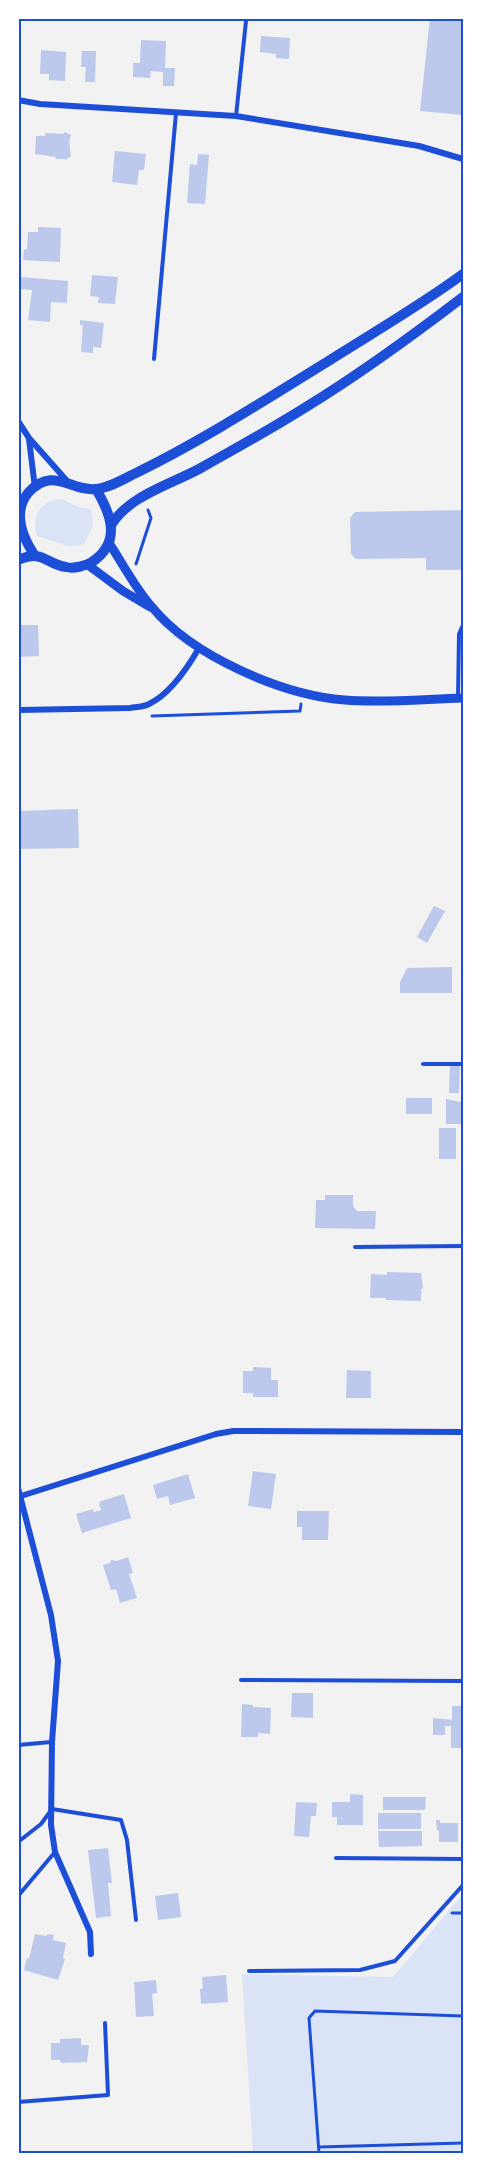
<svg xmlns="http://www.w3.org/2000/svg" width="481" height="2171" font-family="'IBM Plex Sans',sans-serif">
<rect width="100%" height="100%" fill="#f2f2f2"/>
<!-- green -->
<g fill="#dbe4f7">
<path d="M61 499 79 507 91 509 93 526 84 544 70 547 37 536C31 516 40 501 61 499Z"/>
<polygon points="463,1894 463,2153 253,2153 242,1974 393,1977"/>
</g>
<!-- building -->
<g fill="#bdc9ec">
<polygon points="430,18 463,18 463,115 420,111"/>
<polygon points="261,36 290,38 289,59 276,58 276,54 260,52"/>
<polygon points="141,40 166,41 165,68 175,68 174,86 163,86 163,72 151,71 150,78 133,77 133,63 140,63"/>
<polygon points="41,50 66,52 65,81 49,80 49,74 40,74"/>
<polygon points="82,51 96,51 95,82 85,82 86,67 81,67"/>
<polygon points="65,132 71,135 69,141 71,157 68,157 68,159 55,159 56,157 35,154 36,136 45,136 45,133 63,134"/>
<polygon points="115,151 146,154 144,170 139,170 137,185 112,182"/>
<polygon points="198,154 209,155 205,204 187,203 190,164 197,165"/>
<polygon points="38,227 61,228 60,262 23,260 24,249 27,250 28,232 38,232"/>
<polygon points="92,275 118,277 115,304 98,303 99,297 90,296"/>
<polygon points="21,277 68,281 67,303 51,302 50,322 28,320 32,290 20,289"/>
<polygon points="80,320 104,323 101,348 93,347 93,353 81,352 83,325 80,325"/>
<polygon points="463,510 463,570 426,570 426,558 356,559 351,554 350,518 355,512"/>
<polygon points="18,625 38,625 39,656 18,657"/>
<polygon points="78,809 79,848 18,849 18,811"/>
<polygon points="434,906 445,911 427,943 417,937"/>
<polygon points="452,967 452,993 400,993 400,982 407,968"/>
<polygon points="450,1066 460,1066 459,1093 449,1093"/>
<rect x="406" y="1098" width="26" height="16"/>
<polygon points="446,1099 461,1102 462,1124 446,1124"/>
<rect x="439" y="1128" width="17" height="31"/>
<polygon points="325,1195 353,1195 353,1206 357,1211 376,1211 375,1229 315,1228 316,1200 325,1200"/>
<polygon points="387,1272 421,1273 423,1288 421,1290 421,1301 386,1300 386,1298 370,1298 371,1274 387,1275"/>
<polygon points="253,1367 271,1368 271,1380 278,1380 278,1397 253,1397 253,1393 243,1393 243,1371 253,1371"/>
<polygon points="347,1370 371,1371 371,1398 346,1398"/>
<polygon points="253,1471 276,1474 271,1509 248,1506"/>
<polygon points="188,1474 195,1498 170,1505 168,1496 157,1499 153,1485"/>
<polygon points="124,1494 131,1518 82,1533 76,1514 93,1509 94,1512 101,1510 99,1504 101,1501"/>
<polygon points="297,1511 329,1511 328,1540 302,1540 302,1527 297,1527"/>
<polygon points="128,1557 133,1573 129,1574 137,1598 120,1603 116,1589 111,1590 103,1565 110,1563 111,1560 117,1561"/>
<polygon points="292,1693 313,1693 313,1718 291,1717"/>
<polygon points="463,1702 463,1748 451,1748 451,1726 445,1726 445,1735 433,1735 433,1718 452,1720 452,1706 460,1706"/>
<polygon points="242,1704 253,1705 253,1707 271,1708 270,1734 258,1733 258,1737 241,1737"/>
<polygon points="350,1794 363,1795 363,1825 337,1825 337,1817 332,1817 332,1802 350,1802"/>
<polygon points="383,1797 426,1797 425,1810 383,1810"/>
<polygon points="296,1802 317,1803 316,1816 311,1816 309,1837 294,1836"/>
<rect x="378" y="1813" width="43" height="16"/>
<polygon points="436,1820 440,1820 440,1823 458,1823 458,1842 439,1842 439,1831 437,1830"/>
<polygon points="378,1831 422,1831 422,1846 379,1847"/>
<polygon points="108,1848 112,1883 108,1883 111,1916 96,1918 88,1850"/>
<polygon points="178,1893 181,1917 158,1920 155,1896"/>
<polygon points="35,1934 47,1936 47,1934 54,1935 53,1940 66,1943 63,1958 65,1959 58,1980 24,1970 27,1958 29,1959"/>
<polygon points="226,1975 228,2002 201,2004 200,1989 203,1988 202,1977"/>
<polygon points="156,1980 157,1993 152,1994 154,2016 136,2017 134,1982"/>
<polygon points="81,2038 81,2045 89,2045 87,2062 61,2063 60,2060 51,2060 51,2043 60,2043 60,2039"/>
</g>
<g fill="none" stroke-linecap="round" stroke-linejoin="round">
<!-- path -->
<g stroke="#1d4ed8" stroke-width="3">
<polyline points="136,564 151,518 148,510"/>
<polyline points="152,716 300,711 301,704"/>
<polyline points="452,1913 463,1913"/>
<polyline points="319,2147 463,2143"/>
<polyline points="319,2153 309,2018 315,2011 463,2016"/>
</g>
<!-- service -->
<g stroke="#1d4ed8" stroke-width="4">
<polyline points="236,116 246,21"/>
<polyline points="154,359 176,113"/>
<polyline points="458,698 459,634 463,625"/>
<polyline points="423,1064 463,1064"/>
<polyline points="355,1247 463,1246"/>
<polyline points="241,1680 463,1681"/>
<polyline points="18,1745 51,1742"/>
<polyline points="18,1842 41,1824 52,1809 121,1820 127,1840 136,1920"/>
<polyline points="336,1858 463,1859"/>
<polyline points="18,1896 55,1852"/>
<polyline points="249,1971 360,1970 395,1961 463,1885"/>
<polyline points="18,2102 108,2095 105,2023"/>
</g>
<!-- minor -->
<g stroke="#1d4ed8" stroke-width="6">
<polyline points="18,100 40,104 236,116 419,146 463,159"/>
<polyline points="18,421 29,438 68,482"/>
<polyline points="29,439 35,488"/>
<path d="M18 710 130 708C136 707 143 707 149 704 170 694 188 667 199 648"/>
<polyline points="18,1488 51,1615 58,1661 52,1742 51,1825 55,1852 90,1932 91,1954"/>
<polyline points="21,1496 216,1434 233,1431 463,1432"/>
</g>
<!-- tertiary -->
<g stroke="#1d4ed8" stroke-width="9">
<path d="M109 543C123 564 135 588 152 607 192 656 282 695 345 700 383 703 425 699 463 698"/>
<polyline points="88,565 123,591 150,607"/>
</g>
<!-- primary -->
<g stroke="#1d4ed8" stroke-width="10">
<path d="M111 525C129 496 169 485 199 469 235 449 271 429 306 407 360 374 412 336 463 297"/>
<path d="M35 556C23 538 12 513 28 493 53 465 71 492 96 489 110 488 125 478 138 472 201 441 262 402 322 365 369 335 418 307 463 274"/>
<path d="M18 560C44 549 45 564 66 567 74 569 85 566 92 562 122 542 111 514 96 489"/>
</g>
</g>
<!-- border -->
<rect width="481" height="2171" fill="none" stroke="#ffffff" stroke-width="39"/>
<rect x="20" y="20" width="442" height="2132" fill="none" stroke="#1d4ed8" stroke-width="2"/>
</svg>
